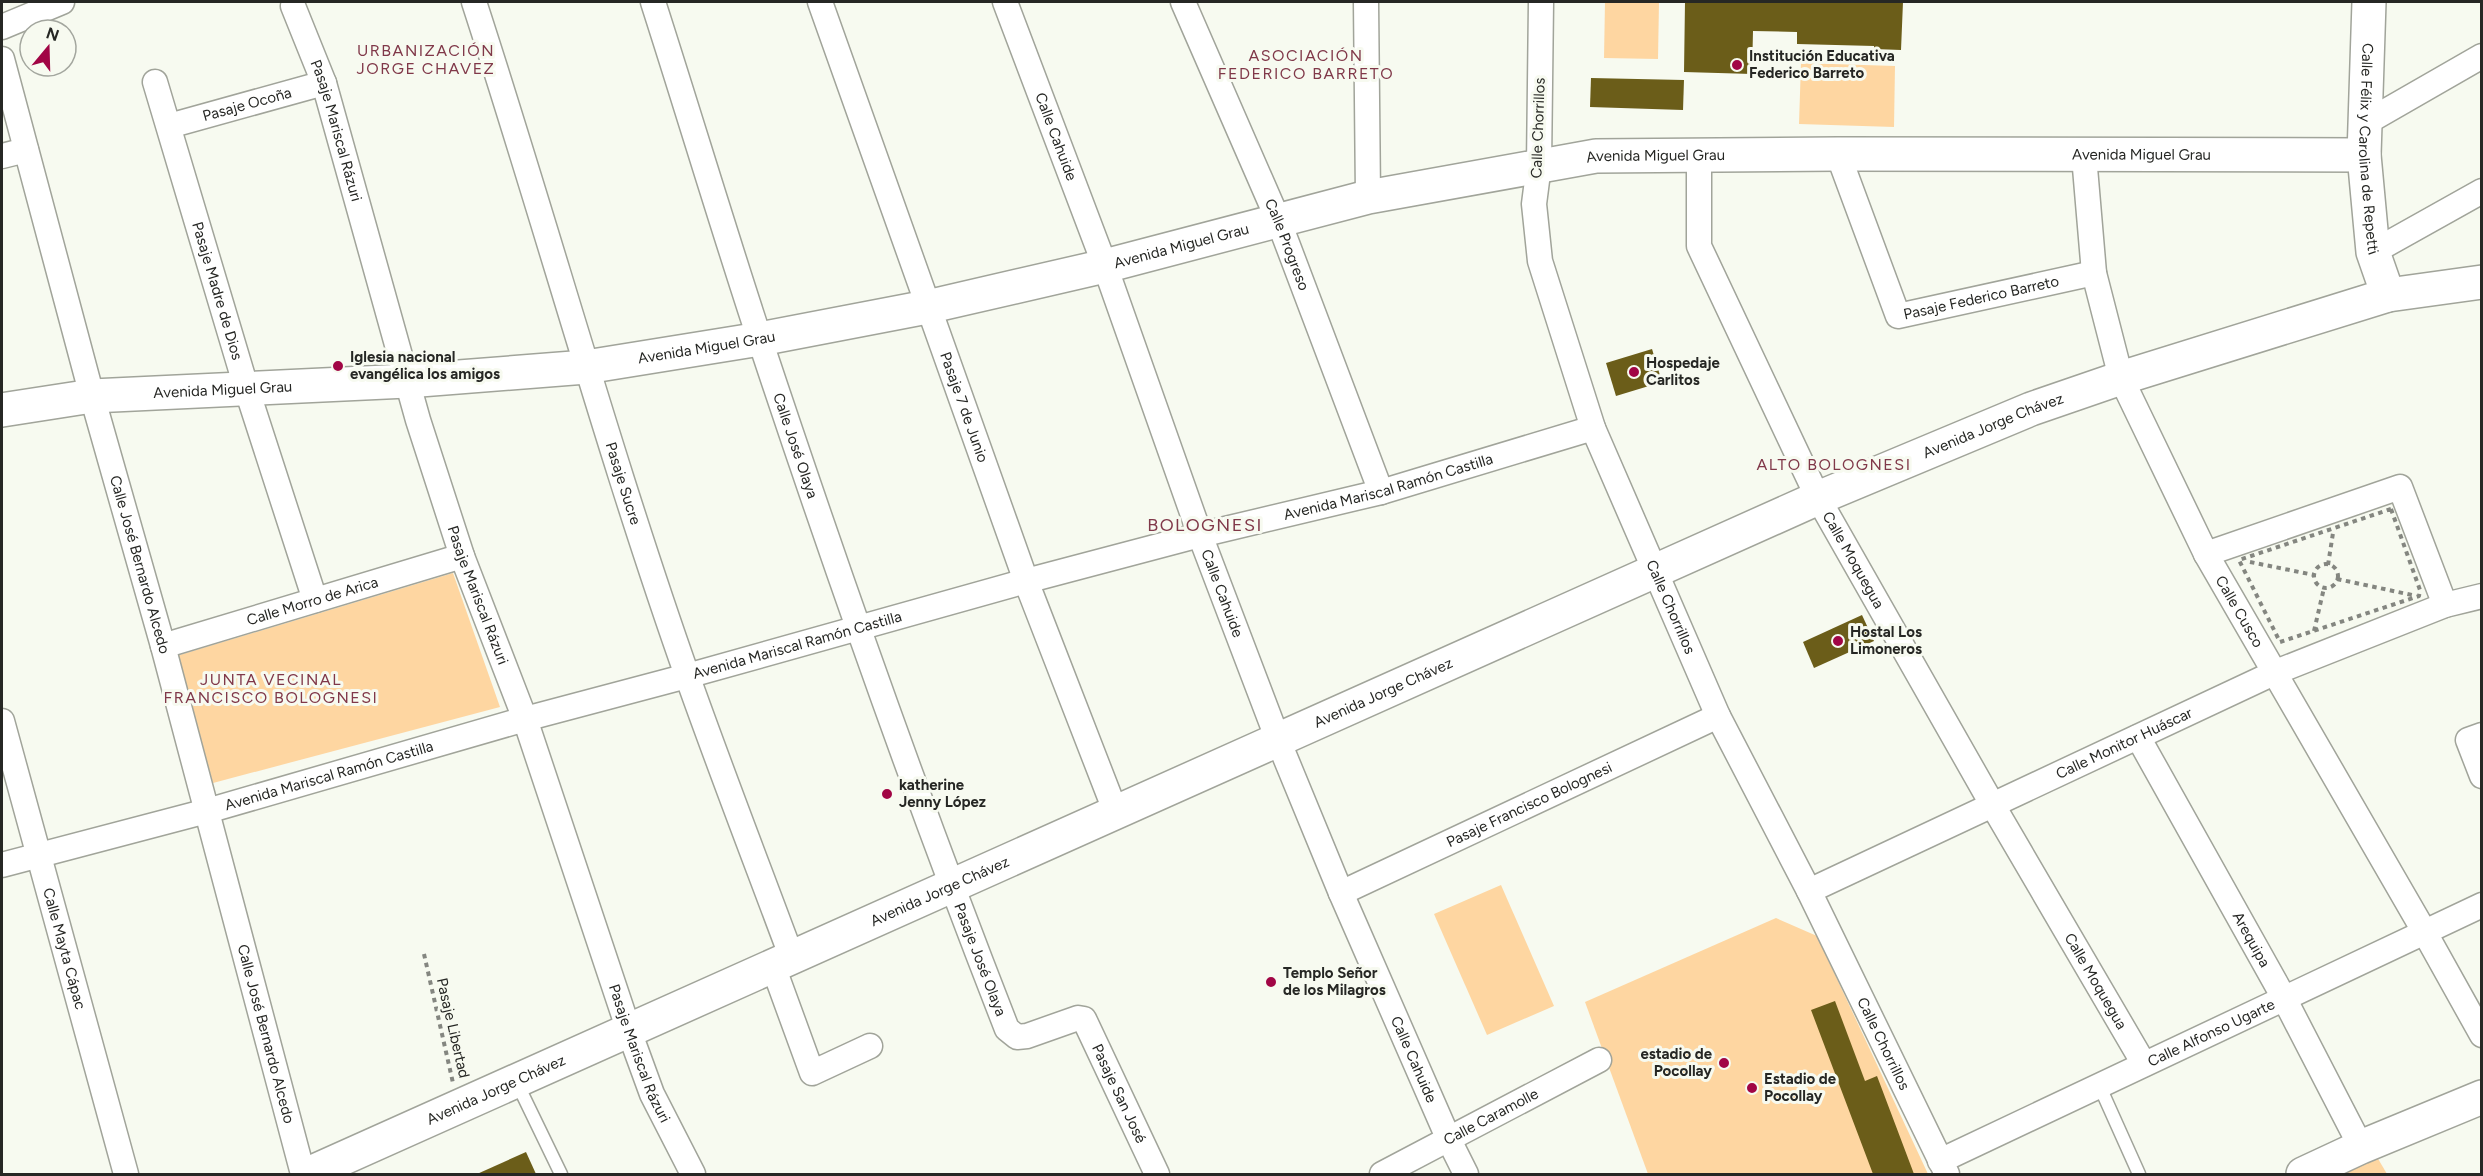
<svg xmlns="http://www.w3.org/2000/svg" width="2483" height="1176" font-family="Figtree,sans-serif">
<rect width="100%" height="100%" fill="#f7faf0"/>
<!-- green -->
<g fill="#fed6a1">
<polygon points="1605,2 1659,2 1658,59 1604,58"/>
<polygon points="1801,63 1895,66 1894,127 1799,124"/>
<polygon points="453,573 500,707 213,783 176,656"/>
<polygon points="1501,885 1554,1006 1487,1035 1434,914"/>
<polygon points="1776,918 1817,936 1928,1174 1648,1174 1585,1002"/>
<polygon points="2377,1157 2387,1174 2335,1174"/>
</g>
<!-- building -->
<g fill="#6b5d19">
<polygon points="1685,2 1903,2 1901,50 1874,49 1874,46 1797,44 1797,32 1753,31 1752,74 1684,72"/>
<polygon points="1591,78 1684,80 1683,110 1590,107"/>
<polygon points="1652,349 1662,382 1616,396 1606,363"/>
<polygon points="1862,615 1874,641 1814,668 1803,642"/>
<polygon points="1835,1001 1865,1081 1877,1076 1914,1174 1873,1174 1811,1010"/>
<polygon points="526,1152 536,1174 477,1174"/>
</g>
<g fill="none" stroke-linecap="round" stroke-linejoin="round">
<!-- lane casing -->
<g stroke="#a1a49a" stroke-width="15">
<g id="lane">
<polyline points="516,1081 561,1174"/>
<polyline points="2100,1087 2139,1174"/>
</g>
</g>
<!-- street casing -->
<g stroke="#a1a49a" stroke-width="27">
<g id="street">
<path id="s1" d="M474 2C547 226 609 455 688 678 721 771 757 864 792 958"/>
<path id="s2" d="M653 2C689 114 723 228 760 340 837 572 918 802 1007 1029L1017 1037 1027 1036 1078 1018 1084 1019 1157 1174"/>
<path id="s3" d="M820 2 1026 581 1116 813"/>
<path id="s4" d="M1005 2 1105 266 1200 535 1278 740 1341 893 1449 1140 1466 1174"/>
<path id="s5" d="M1183 2 1279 222 1381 492"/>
<polyline points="1366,2 1368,197"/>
<path id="s6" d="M1541 2 1539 165 1534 204 1540 261 1593 428 1718 716 1809 891 1947 1174"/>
<path id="s7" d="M293 6 324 83 418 420 462 556 525 719 629 1031 652 1094 693 1174"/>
<polyline points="2,27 62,2"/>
<path id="s8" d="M2 59 92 396 163 646 303 1174"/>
<path id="s9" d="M155 82 246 387 315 600"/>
<polyline points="2367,122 2482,56"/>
<path id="s10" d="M169 126 324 83"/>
<path id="s11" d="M1838 154 1898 316 2094 273"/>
<polyline points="2,156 26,150"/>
<path id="s12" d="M1699 156V246L1818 498 1992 804 2144 1064"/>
<path id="s13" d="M2084 156 2094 273 2121 378 2206 554 2424 931 2482 1035"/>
<polyline points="2373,252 2482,191"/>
<polyline points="2206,554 2400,487 2445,605"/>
<path id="s14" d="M163 646 462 556"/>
<path id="s15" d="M2 721 126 1174"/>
<polyline points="2482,735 2468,740 2482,776"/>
<path id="s16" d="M2138 737 2284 998 2361 1147"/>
<path id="s17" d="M2 865 207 811 525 719 687 676 1026 581 1200 535 1381 492 1593 428"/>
<path id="s18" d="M1809 891 2276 672 2445 605 2482 596"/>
<path id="s19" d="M1341 893 1718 716"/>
<polyline points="773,966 812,1073 870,1046"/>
<path id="s20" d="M1940 1161 2482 905"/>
<path id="s21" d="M1382 1174 1599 1060"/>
</g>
</g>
<!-- secondary casing -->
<g stroke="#a1a49a" stroke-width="36">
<g id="secondary">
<path id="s22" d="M2369 2 2364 155 2373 252 2388 295"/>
<path id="s23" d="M2 410 92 396 407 381 586 367 760 339 927 307 1105 266 1368 197 1596 156 1838 154 2364 155"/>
<path id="s24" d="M308 1174 1818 498 2031 409 2121 378 2388 295 2482 282"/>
<polyline points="2303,1174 2361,1147 2482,1097"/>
</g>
</g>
<!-- path -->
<g stroke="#848680" stroke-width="4" stroke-dasharray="4.5 4.5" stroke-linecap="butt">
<polygon points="2391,509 2420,590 2419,596 2280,642 2239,560"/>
<polyline points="2250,562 2314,575"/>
<circle cx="2326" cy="576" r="12"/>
<polyline points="2328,565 2333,533"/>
<polyline points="2337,579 2412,595"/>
<polyline points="2314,631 2324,588"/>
<polyline points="424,954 453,1083"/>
</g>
<!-- lane -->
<use href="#lane" stroke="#fff" stroke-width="12"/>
<!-- street -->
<use href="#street" stroke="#fff" stroke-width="24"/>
<!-- secondary -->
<use href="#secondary" stroke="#fff" stroke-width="33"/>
</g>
<!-- markers -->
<g fill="#a10545" stroke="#f7faf0" stroke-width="2">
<circle cx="1737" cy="65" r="6"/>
<circle cx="338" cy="366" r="6"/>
<circle cx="1634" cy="372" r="6"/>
<circle cx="1838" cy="641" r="6"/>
<circle cx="887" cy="794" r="6"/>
<circle cx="1271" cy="982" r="6"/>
<circle cx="1724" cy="1063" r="6"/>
<circle cx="1752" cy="1088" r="6"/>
</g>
<g text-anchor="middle" stroke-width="6" stroke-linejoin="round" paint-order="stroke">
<!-- poi labels -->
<g font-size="15" font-weight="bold" fill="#262724" stroke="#f7faf0" text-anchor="start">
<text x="1749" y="61">Institución Educativa<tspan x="1749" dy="17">Federico Barreto</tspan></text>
<text x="350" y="362">Iglesia nacional<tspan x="350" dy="17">evangélica los amigos</tspan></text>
<text x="1646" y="368">Hospedaje<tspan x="1646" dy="17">Carlitos</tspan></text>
<text x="1850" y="637">Hostal Los<tspan x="1850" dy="17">Limoneros</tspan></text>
<text x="899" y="790">katherine<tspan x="899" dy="17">Jenny López</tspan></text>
<text x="1283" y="978">Templo Señor<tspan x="1283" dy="17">de los Milagros</tspan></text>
<text x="1712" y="1059" text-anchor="end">estadio de<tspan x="1712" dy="17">Pocollay</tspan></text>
<text x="1764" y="1084">Estadio de<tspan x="1764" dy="17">Pocollay</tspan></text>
</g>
<!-- street labels -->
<g font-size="15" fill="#262724" stroke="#f7faf0">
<text dy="5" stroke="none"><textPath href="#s10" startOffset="81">Pasaje Ocoña</textPath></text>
<text transform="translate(1538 128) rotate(-88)" y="5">Calle Chorrillos</text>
<text dy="5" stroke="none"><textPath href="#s7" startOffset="132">Pasaje Mariscal Rázuri</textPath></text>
<text dy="5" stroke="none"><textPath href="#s4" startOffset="144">Calle Cahuide</textPath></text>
<text dy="5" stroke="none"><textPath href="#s22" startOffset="147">Calle Félix y Carolina de Repetti</textPath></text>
<text dy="5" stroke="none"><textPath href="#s23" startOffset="2164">Avenida Miguel Grau</textPath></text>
<text dy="5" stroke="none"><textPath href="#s23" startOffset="1678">Avenida Miguel Grau</textPath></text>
<text dy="5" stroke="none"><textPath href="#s5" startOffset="264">Calle Progreso</textPath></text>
<text dy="5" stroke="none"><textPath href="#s23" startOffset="1194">Avenida Miguel Grau</textPath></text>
<text dy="5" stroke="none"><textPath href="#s9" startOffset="218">Pasaje Madre de Dios</textPath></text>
<text dy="5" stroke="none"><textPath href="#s11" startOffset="258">Pasaje Federico Barreto</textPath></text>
<text dy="5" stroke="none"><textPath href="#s23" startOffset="708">Avenida Miguel Grau</textPath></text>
<text dy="5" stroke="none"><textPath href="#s23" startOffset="222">Avenida Miguel Grau</textPath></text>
<text dy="5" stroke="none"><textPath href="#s3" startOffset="430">Pasaje 7 de Junio</textPath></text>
<text dy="5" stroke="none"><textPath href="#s24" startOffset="1844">Avenida Jorge Chávez</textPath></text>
<text dy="5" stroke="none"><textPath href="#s2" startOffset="466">Calle José Olaya</textPath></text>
<text dy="5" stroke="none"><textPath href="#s1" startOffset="504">Pasaje Sucre</textPath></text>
<text dy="5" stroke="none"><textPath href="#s17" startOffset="1437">Avenida Mariscal Ramón Castilla</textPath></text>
<text dy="5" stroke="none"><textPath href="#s12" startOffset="440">Calle Moquegua</textPath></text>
<text dy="5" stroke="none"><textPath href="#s8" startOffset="524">Calle José Bernardo Alcedo</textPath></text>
<text dy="5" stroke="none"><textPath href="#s4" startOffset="630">Calle Cahuide</textPath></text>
<text dy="5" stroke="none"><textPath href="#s7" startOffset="618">Pasaje Mariscal Rázuri</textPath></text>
<text dy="5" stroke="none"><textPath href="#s14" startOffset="156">Calle Morro de Arica</textPath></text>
<text dy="5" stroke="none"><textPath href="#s6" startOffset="630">Calle Chorrillos</textPath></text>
<text dy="5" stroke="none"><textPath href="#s13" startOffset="488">Calle Cusco</textPath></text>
<text dy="5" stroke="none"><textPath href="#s17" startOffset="825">Avenida Mariscal Ramón Castilla</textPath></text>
<text dy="5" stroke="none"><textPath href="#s24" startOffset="1178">Avenida Jorge Chávez</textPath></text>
<text dy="5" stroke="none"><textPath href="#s18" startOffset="348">Calle Monitor Huáscar</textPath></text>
<text dy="5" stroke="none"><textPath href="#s17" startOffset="339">Avenida Mariscal Ramón Castilla</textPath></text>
<text dy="5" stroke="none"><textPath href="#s19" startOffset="208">Pasaje Francisco Bolognesi</textPath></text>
<text dy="5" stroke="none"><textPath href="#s24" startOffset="692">Avenida Jorge Chávez</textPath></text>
<text dy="5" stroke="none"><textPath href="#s16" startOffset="232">Arequipa</textPath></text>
<text dy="5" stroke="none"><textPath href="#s15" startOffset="236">Calle Mayta Cápac</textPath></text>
<text dy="5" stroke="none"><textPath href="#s2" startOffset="1012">Pasaje José Olaya</textPath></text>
<text dy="5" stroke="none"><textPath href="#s12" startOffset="926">Calle Moquegua</textPath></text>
<text transform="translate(453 1028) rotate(77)" y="5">Pasaje Libertad</text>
<text dy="5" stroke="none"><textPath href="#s20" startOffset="300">Calle Alfonso Ugarte</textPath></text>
<text dy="5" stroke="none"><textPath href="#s8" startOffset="1010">Calle José Bernardo Alcedo</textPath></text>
<text dy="5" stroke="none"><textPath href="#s6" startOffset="1116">Calle Chorrillos</textPath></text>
<text dy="5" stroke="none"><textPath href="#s7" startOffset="1104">Pasaje Mariscal Rázuri</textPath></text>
<text dy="5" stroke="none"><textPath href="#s4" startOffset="1134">Calle Cahuide</textPath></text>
<text dy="5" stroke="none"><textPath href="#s24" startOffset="206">Avenida Jorge Chávez</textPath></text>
<text dy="5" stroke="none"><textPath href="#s2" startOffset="1252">Pasaje San José</textPath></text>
<text dy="5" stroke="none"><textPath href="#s21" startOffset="123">Calle Caramolle</textPath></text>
</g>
<!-- neighbourhood labels -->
<g font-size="16" letter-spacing="1.5" fill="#803849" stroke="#f7faf0">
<text x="426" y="56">URBANIZACIÓN<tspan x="426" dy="18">JORGE CHAVEZ</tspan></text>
<text x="1306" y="61">ASOCIACIÓN<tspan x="1306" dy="18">FEDERICO BARRETO</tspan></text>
<text x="1834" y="470">ALTO BOLOGNESI</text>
<text x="271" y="685">JUNTA VECINAL<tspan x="271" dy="18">FRANCISCO BOLOGNESI</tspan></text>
</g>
<!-- quarter labels -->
<g font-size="18" letter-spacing="1.5" fill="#803849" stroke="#f7faf0">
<text x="1205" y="531">BOLOGNESI</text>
</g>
</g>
<!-- border -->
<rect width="2483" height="1176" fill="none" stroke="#262724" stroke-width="6"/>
<!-- north arrow -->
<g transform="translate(48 48) rotate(19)"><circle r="28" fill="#f7faf0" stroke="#a3a69e" stroke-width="1.5"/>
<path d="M0-4.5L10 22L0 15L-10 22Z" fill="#a10545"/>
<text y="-9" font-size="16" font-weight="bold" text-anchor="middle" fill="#262724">N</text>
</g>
</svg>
